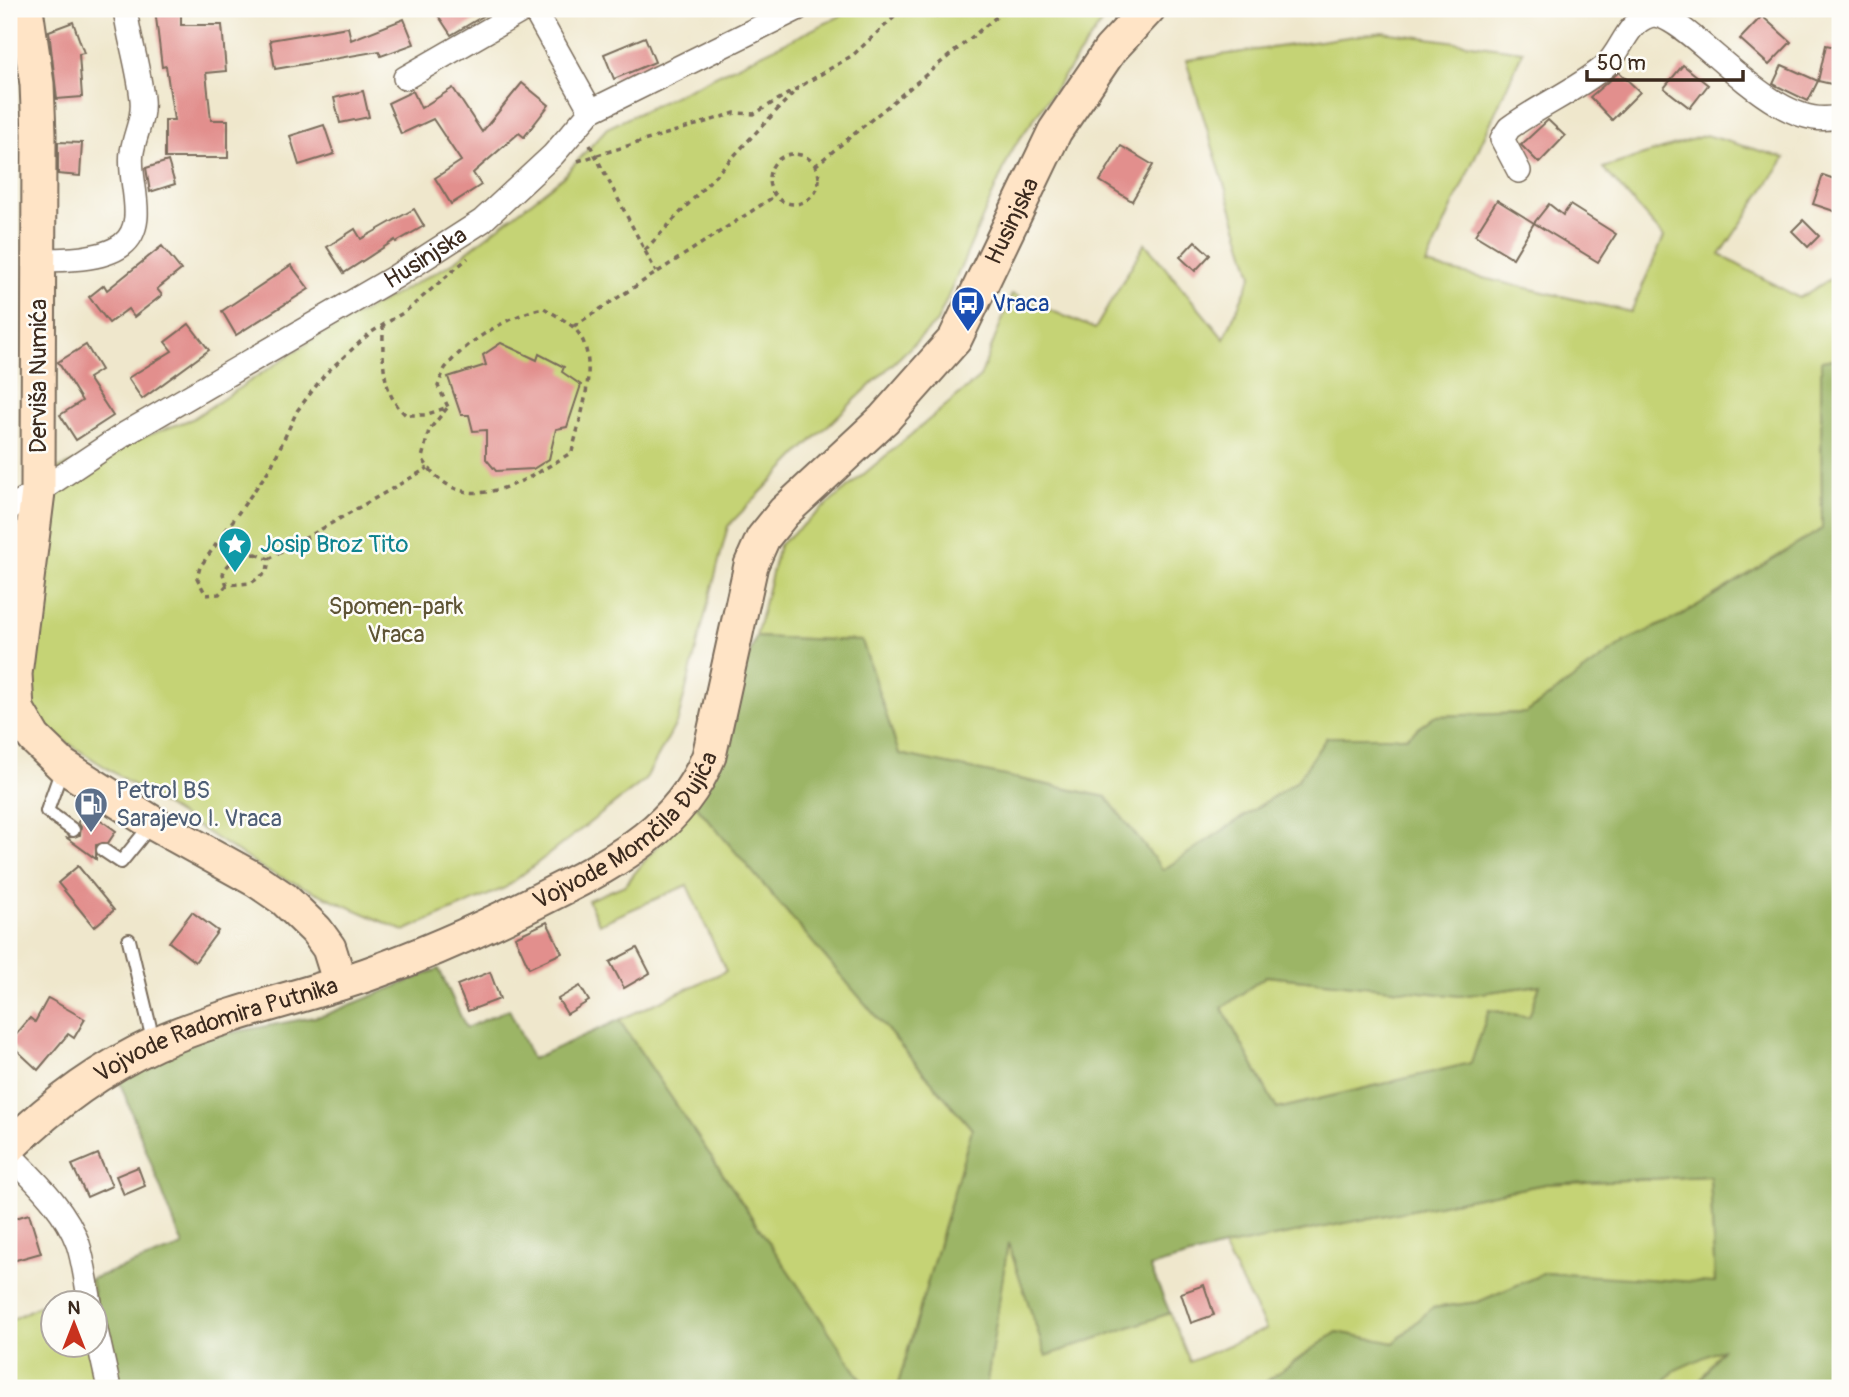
<svg xmlns="http://www.w3.org/2000/svg" width="1849" height="1397" font-family="Pangolin,sans-serif">
<rect width="100%" height="100%" fill="#fdfcf7"/>
<filter id="ink" filterUnits="userSpaceOnUse"><feTurbulence type="fractalNoise" baseFrequency=".0143" numOctaves="2"/><feDisplacementMap in="SourceGraphic" scale="14" xChannelSelector="R" yChannelSelector="G"/><feConvolveMatrix kernelMatrix="1 2 1 2 8 2 1 2 1" color-interpolation-filters="sRGB"/></filter>
<filter id="wash" filterUnits="userSpaceOnUse"><feTurbulence type="fractalNoise" baseFrequency=".00686" numOctaves="4" result="noise"/><feDisplacementMap in="SourceGraphic" scale="28" xChannelSelector="R" yChannelSelector="G"/><feGaussianBlur stdDeviation="1.57" result="paint"/><feColorMatrix in="noise" values="0 0 0 0 0 0 0 0 0 0 0 0 0 0 0 0 0 1.4 0 .05"/><feComposite in="paint" operator="in"/></filter>
<g filter="url(#wash)">
<rect width="100%" height="100%" fill="#efe7cc"/>
<!-- green -->
<g fill="#c5d374" stroke="#807e49" stroke-width="2" fill-rule="evenodd">
<polygon points="855,9 1118,9 1103,21 1012,150 937,322 801,451 728,526 678,720 645,780 505,888 404,931 267,871 24,715 30,479 192,419 317,337 451,264 563,177 607,128"/>
<polygon points="1383,32 1523,51 1426,265 1631,312 1664,237 1603,168 1706,135 1785,158 1720,255 1799,298 1840,273 1840,358 1821,361 1822,529 1680,616 1626,641 1526,713 1435,716 1408,737 1327,737 1297,781 1163,870 1106,797 899,754 862,641 756,637 779,545 980,377 1012,294 1095,329 1145,243 1224,339 1252,275 1186,60"/>
<polygon points="693,802 972,1129 897,1388 867,1388 619,1020 726,971 687,885 599,924 588,900 625,885"/>
<polygon points="1266,976 1460,996 1540,985 1529,1017 1489,1010 1471,1063 1277,1109 1222,1008"/>
<polygon points="1710,1176 1715,1284 1545,1273 1478,1302 1432,1308 1394,1343 1337,1332 1257,1388 986,1388 1008,1241 1046,1356 1170,1313 1190,1362 1266,1329 1223,1247 1545,1184"/>
<path d="M91 1279 110 1388H9V1321ZM52 1302H94V1344H52Z"/>
<polygon points="1723,1348 1695,1388 1658,1388 1675,1370"/>
</g>
<!-- forest -->
<g fill="#9cb566" stroke="#6c7042" stroke-width="2" fill-rule="evenodd">
<path d="M1840 358V1388H1695L1722 1349 1675 1370 1658 1388H1257L1337 1332 1394 1343 1432 1308 1478 1302 1545 1273 1715 1283 1710 1176 1545 1184 1223 1247 1150 1267 1170 1313 1046 1356 1008 1243 986 1388H897L972 1129 693 802 756 637 862 641 899 754 1106 797 1163 870 1297 781 1327 737H1407L1434 716 1526 713 1626 641 1680 616 1822 529 1821 361ZM1266 976 1460 996 1540 985 1529 1017 1489 1010 1471 1063 1277 1109 1222 1008Z"/>
<polygon points="439,969 466,1028 509,1009 532,1059 619,1020 867,1388 110,1388 91,1279 183,1246 116,1072 209,1037 325,1015"/>
</g>
<g id="blocks">
<!-- building -->
<g fill="#e28f8d">
<polygon points="155,9 181,9 181,25 222,25 226,71 206,73 211,120 228,120 228,158 165,158 165,120 174,120 166,66 162,67"/>
<polygon points="434,9 495,9 451,35"/>
<polygon points="1762,16 1791,42 1769,65 1740,39"/>
<polygon points="404,19 414,44 381,56 379,51 275,69 270,40 348,27 351,40"/>
<polygon points="73,22 84,53 79,54 82,97 57,99 49,31"/>
<polygon points="645,37 655,62 614,79 604,54"/>
<polygon points="1826,45 1840,48 1840,86 1818,81"/>
<polygon points="1683,65 1708,85 1690,108 1664,88"/>
<polygon points="1782,65 1818,81 1808,101 1773,84"/>
<polygon points="1619,72 1640,92 1612,120 1590,97"/>
<polygon points="522,83 549,105 524,137 519,133 473,173 481,185 451,204 435,178 461,161 433,119 401,134 388,103 413,91 421,108 453,88 482,132"/>
<polygon points="363,91 369,117 340,123 334,98"/>
<polygon points="1548,120 1565,136 1539,163 1521,145"/>
<polygon points="324,125 334,154 299,165 290,136"/>
<polygon points="58,142 82,143 80,176 58,174"/>
<polygon points="1121,146 1153,165 1132,201 1100,181"/>
<polygon points="168,161 175,184 150,192 146,168"/>
<polygon points="1823,175 1840,181 1840,213 1813,204"/>
<polygon points="1497,200 1534,223 1513,258 1475,235"/>
<polygon points="1549,204 1563,215 1570,205 1616,234 1598,262 1534,223"/>
<polygon points="414,209 424,226 396,242 395,240 344,273 327,247 355,229 361,239"/>
<polygon points="1803,220 1819,236 1808,247 1792,231"/>
<polygon points="1195,241 1210,255 1195,271 1180,257"/>
<polygon points="162,246 181,270 157,289 162,295 134,317 128,309 109,323 89,297 104,285 107,290"/>
<polygon points="291,265 309,289 236,335 222,311"/>
<polygon points="189,324 209,350 142,399 128,378 172,351 165,342"/>
<polygon points="501,343 537,360 539,354 564,367 562,372 581,385 567,427 556,429 549,459 533,469 496,471 486,459 486,430 473,431 469,415 461,415 448,377 486,365 483,355"/>
<polygon points="86,345 101,370 88,378 113,416 76,440 60,415 82,401 58,362"/>
<polygon points="87,810 116,831 108,843 96,845 96,859 67,838 80,835 81,827 78,822"/>
<polygon points="78,866 114,910 94,927 58,883"/>
<polygon points="192,912 218,931 195,962 169,942"/>
<polygon points="547,922 562,953 529,968 515,937"/>
<polygon points="637,948 650,973 624,988 610,962"/>
<polygon points="490,972 500,999 468,1011 457,985"/>
<polygon points="580,986 589,1001 567,1014 558,999"/>
<polygon points="48,998 85,1019 74,1038 68,1034 38,1070 9,1043 30,1018 35,1022"/>
<polygon points="98,1154 112,1186 87,1197 72,1165"/>
<polygon points="138,1167 145,1186 124,1195 116,1176"/>
<polygon points="29,1214 41,1253 9,1262 9,1220"/>
<polygon points="1204,1285 1214,1315 1191,1323 1181,1293"/>
</g>
</g>
</g>
<g filter="url(#ink)">
<use href="#blocks" fill-opacity="0" stroke="#7a6c5b" stroke-width="2"/>
<g fill="none" stroke-linecap="round" stroke-linejoin="round">
<!-- lane casing -->
<g stroke="#7a6c5b" stroke-width="16">
<g id="lane">
<polyline points="62,769 47,811 73,830"/>
<polyline points="103,850 121,862 151,825"/>
<polyline points="129,940 154,1044"/>
</g>
</g>
<!-- street casing -->
<g stroke="#7a6c5b" stroke-width="26">
<g id="street">
<polyline points="534,9 591,111"/>
<polyline points="405,78 525,9"/>
<path d="M1519 171 1502 139 1509 128C1539 106 1575 91 1604 67 1622 52 1625 24 1649 16 1684 4 1772 139 1840 116"/>
<path d="M38 260C62 260 102 260 122 245 150 224 127 179 132 152 135 133 144 119 142 99 139 68 129 39 125 9"/>
<path id="s1" d="M9 508 38 492 125 434 395 277 482 221 553 155 591 111 797 9"/>
<path d="M9 1154C35 1181 65 1208 78 1244 84 1262 86 1283 90 1302"/>
<polyline points="94,1321 109,1388"/>
</g>
</g>
<!-- secondary casing -->
<g stroke="#7a6c5b" stroke-width="37">
<g id="secondary">
<polyline points="26,9 37,84 39,134 38,492 15,674 17,709 34,738 63,766 153,823 256,880 284,899 316,930 329,948 340,983"/>
<path id="s2" d="M9 1147C52 1105 100 1069 155 1044 222 1014 296 999 366 975 431 952 493 924 555 892 619 860 681 826 709 756L751 565 763 538 784 512 884 419 955 339 1055 131 1110 50 1148 9"/>
</g>
</g>
<!-- path -->
<g stroke="#7a6c5b" stroke-width="3.5" stroke-dasharray="5 5" stroke-linecap="butt">
<polyline points="926,9 937,16 945,9"/>
<polyline points="590,145 656,272"/>
<circle cx="794" cy="179" r="25"/>
<polyline points="578,161 735,113 754,114 853,55 903,9"/>
<polyline points="815,166 1006,9"/>
<polyline points="645,250 797,89"/>
<path d="M383 325C383 357 380 393 406 415H425L448 407 438 386C441 380 442 371 447 366 468 340 512 314 544 308 553 314 564 319 572 326 604 354 580 416 572 452 524 482 462 523 422 458L429 430 448 407"/>
<polyline points="574,326 775,196"/>
<path d="M256 554 269 559 267 572 251 583 227 585 223 574C228 560 242 555 256 554Z"/>
<polyline points="269,559 428,468"/>
<polyline points="227,585 219,594 206,595 197,578 200,567 271,467 297,411 325,374 370,333 406,311 468,258"/>
</g>
<!-- lane -->
<use href="#lane" stroke="#fff" stroke-width="12"/>
<!-- street -->
<use href="#street" stroke="#fff" stroke-width="23"/>
<!-- secondary -->
<use href="#secondary" stroke="#ffe4c6" stroke-width="33"/>
</g>
</g>
<!-- icons -->
<defs>
<g id="bus-pin" transform="scale(1.75)"><path d="M0 17L-7.5 6A9.5 9.5 0 1 1 7.5 6Z" fill="#1a4fb4" stroke="#fdfcf7"/><path d="M-5-6H5V4H4V6H2V4H-2V6H-4V4H-5ZM-3.5-4V0h7V-4ZM-3.5 1.2v1.5H-2V1.2ZM2 1.2v1.5H3.5V1.2Z" fill="#fff"/></g>
<g id="sight-pin" transform="scale(1.75)"><path d="M0 17L-7.5 6A9.5 9.5 0 1 1 7.5 6Z" fill="#0f9aa8" stroke="#fdfcf7"/><path d="M0-6L1.8-2.2L6-1.7L2.9 1.2L3.7 5.4L0 3.3L-3.7 5.4L-2.9 1.2L-6-1.7L-1.8-2.2Z" fill="#fff"/></g>
<g id="fuel-pin" transform="scale(1.75)"><path d="M0 17L-7.5 6A9.5 9.5 0 1 1 7.5 6Z" fill="#5c6f8a" stroke="#fdfcf7"/><path d="M-5.5-6h7V0h2V4h1.3V-2.5L3-4.5l.8-.8L6-3V5H2.5V1h-1V6h-7ZM-4.2-4.7v3.2H.2V-4.7Z" fill="#fff"/></g>
</defs>
<g fill-rule="evenodd">
<use href="#bus-pin" x="968" y="303"/>
<use href="#sight-pin" x="235" y="544"/>
<use href="#fuel-pin" x="91" y="804"/>
</g>
<g text-anchor="middle" stroke-width="5" stroke-linejoin="round" paint-order="stroke">
<!-- street labels -->
<g font-size="24" fill="#3b2a1e" stroke="#fdfcf7">
<text dy="8" stroke="none"><textPath href="#s2" startOffset="1452">Husinjska</textPath></text>
<text dy="8" stroke="none"><textPath href="#s1" startOffset="486">Husinjska</textPath></text>
<text transform="translate(38 376) rotate(-90)" y="8">Derviša Numića</text>
<text dy="8" stroke="none"><textPath href="#s2" startOffset="704">Vojvode Momčila Đujića</textPath></text>
<text dy="8" stroke="none"><textPath href="#s2" startOffset="242">Vojvode Radomira Putnika</textPath></text>
</g>
<!-- transit labels -->
<g font-size="24" fill="#164399" stroke="#fdfcf7" text-anchor="start">
<text x="992" y="311">Vraca</text>
</g>
<!-- culture labels -->
<g font-size="24" fill="#0d838f" stroke="#fdfcf7" text-anchor="start">
<text x="260" y="552">Josip Broz Tito</text>
</g>
<!-- park labels -->
<g font-size="24" fill="#5e5434" stroke="#fdfcf7">
<text x="396" y="614">Spomen-park<tspan x="396" dy="28">Vraca</tspan></text>
</g>
<!-- service labels -->
<g font-size="24" fill="#4e5e75" stroke="#fdfcf7" text-anchor="start">
<text x="116" y="798">Petrol BS<tspan x="116" dy="28">Sarajevo I. Vraca</tspan></text>
</g>
</g>
<!-- margin -->
<rect width="1849" height="1397" fill="none" stroke="#fdfcf7" stroke-width="35"/>
<!-- north arrow -->
<g transform="translate(74 1324)"><circle r="33" fill="#fdfcf7" stroke="#afa8a0" stroke-width="2"/>
<path d="M0-5L12 26L0 18L-12 26Z" fill="#c8321e"/>
<text y="-10" font-size="19" font-weight="bold" text-anchor="middle" fill="#3b2a1e">N</text>
</g>
<!-- scale -->
<path d="M1587 70v10h156v-10" fill="none" stroke="#3b2a1e" stroke-width="3.5"/>
<text x="1597" y="70" font-size="21" fill="#3b2a1e" stroke="#fdfcf7" stroke-width="5" paint-order="stroke">50 m</text>
</svg>
